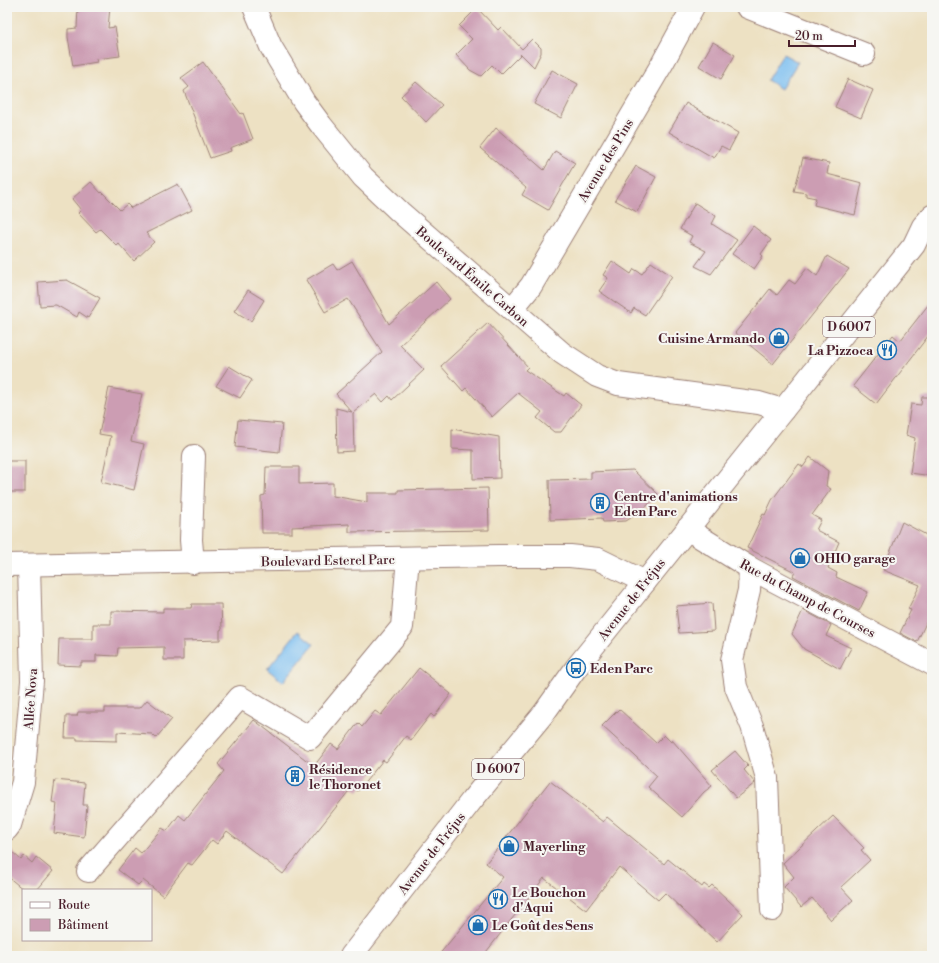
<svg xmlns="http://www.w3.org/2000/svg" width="939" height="963" font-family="'Libre Bodoni',serif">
<rect width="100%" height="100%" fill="#f6f6f2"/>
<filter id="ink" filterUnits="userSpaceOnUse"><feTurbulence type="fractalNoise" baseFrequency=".025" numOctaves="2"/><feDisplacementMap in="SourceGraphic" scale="8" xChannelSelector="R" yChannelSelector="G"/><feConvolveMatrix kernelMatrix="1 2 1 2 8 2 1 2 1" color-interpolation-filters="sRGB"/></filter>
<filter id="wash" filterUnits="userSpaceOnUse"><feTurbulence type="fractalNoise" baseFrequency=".012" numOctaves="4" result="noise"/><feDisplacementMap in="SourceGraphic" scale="16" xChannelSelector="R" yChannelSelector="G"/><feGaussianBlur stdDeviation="0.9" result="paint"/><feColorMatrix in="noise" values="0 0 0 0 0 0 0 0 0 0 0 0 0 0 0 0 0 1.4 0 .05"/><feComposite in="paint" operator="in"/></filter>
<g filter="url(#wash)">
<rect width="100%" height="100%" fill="#ede1c3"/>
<!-- water -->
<g fill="#7abef0" stroke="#626e8e">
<polygon points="783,54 798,62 781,89 767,80"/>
<polygon points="298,631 314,644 283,682 267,669"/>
</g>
<g id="blocks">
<!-- building -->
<g fill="#cc9db3">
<polygon points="78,7 110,7 108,28 115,27 120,56 96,59 97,62 73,66 68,37 68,29 77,28"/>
<polygon points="477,8 498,30 501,27 522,49 532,39 541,48 541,53 534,67 521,54 501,74 492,65 481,76 470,70 456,55 472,39 459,26"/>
<polygon points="713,42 735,55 721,79 699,66"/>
<polygon points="203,62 241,114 243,113 253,139 230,148 231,151 210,158 184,91 189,87 181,78"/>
<polygon points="552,70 578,84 561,118 534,104"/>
<polygon points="848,79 873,90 861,118 835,107"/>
<polygon points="416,82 442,105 426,122 401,96"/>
<polygon points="686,103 738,133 729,150 721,146 714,158 669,132"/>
<polygon points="496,128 544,170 555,151 575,163 548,210 522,195 526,188 480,148"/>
<polygon points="803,158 829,163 827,174 862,183 855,215 814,205 816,198 806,196 806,193 794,191"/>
<polygon points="636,166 656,177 637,212 615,200"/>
<polygon points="91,182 101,193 102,192 120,210 127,204 131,208 178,184 192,210 146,233 154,242 134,261 118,243 116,245 100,229 96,232 78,213 81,210 72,199"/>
<polygon points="695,203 716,216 712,224 737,240 711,274 695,266 706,251 689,242 692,236 680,229"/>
<polygon points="753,226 771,240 761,254 763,256 754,269 732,254"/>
<polygon points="827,256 849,269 773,364 735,333 770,289 777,295 789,280 795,284 807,268 817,276"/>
<polygon points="352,261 389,324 436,282 450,299 400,345 424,370 392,400 389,396 383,402 376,394 353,413 354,451 337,452 336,408 352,412 336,394 382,352 348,299 325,312 306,280 333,264 337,270"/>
<polygon points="612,261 631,274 634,269 642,274 651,262 672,276 645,315 634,308 631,313 599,291 608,278 603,275"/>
<polygon points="67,280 100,298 88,318 79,312 77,317 56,305 40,306 38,282"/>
<polygon points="248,290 264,300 251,321 234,311"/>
<polygon points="932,300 932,331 876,404 853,386 893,335 900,341"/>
<polygon points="488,323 528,367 525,370 564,396 566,393 581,405 561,432 554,432 537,418 542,412 518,393 492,417 466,388 463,391 441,366"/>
<polygon points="229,366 252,380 240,398 216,386"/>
<polygon points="109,388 142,394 131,441 144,444 134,490 101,482 111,436 99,434"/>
<polygon points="922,397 932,397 932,476 910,473 915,438 906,435 911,404 921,405"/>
<polygon points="238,420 282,424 279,452 235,447"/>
<polygon points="452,429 499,437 500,478 473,479 473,450 452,449"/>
<polygon points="810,457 828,471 826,486 831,489 812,515 821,520 816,530 839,542 828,568 837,573 836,577 868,592 859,611 793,576 795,572 747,548 763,514 765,515 772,500 799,464 803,467"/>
<rect x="7" y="461" width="18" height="31"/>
<polygon points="266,467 299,467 299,484 333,483 333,496 367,502 367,493 398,493 398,490 488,488 489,530 349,532 349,524 292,527 292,533 262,533 261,496 265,495"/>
<polygon points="633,470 658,494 642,511 626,521 603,522 602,518 550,520 549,480 591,479 591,472"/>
<polygon points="902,522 932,538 932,610 917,642 900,633 911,610 908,609 920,585 883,570"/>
<polygon points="712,603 714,631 679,633 676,606"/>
<polygon points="192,604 221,604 222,629 220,630 220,640 183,641 183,660 164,660 164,647 118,648 117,656 96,655 96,662 81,662 81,666 58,665 59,639 93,639 93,624 111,624 111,611 163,612 163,608 191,608"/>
<polygon points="803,610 831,625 826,636 851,648 840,669 804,649 792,634"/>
<polygon points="419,668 451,694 434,717 431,714 411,740 406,736 386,762 383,760 358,791 352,787 283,874 227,831 217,844 212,840 192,865 188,863 163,896 143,880 138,885 118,870 135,848 141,853 162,828 167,831 179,815 185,820 224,771 218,764 254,720 314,766 331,744 338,749 358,723 362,727 375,711 381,715"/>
<polygon points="147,700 172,719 156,738 152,734 117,732 117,741 77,740 77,738 65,738 66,716 77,716 78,712 105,712 105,708 140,708"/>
<polygon points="619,709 656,743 664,735 671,742 672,740 712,786 704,792 682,817 648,787 657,776 602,726"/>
<polygon points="735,751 748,766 744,770 755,783 736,798 712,770"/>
<polygon points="55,780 85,783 83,805 87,805 84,837 54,833 57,803 52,802"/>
<polygon points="550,781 603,822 607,817 664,864 668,859 702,887 704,884 709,888 712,885 743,914 717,942 665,893 658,900 619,867 586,910 544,878 483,956 438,956 503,877 486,863"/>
<polygon points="833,816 864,848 861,850 870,860 841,887 853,900 831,920 812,898 801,907 784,887 794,877 783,863"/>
<polygon points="7,847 21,860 24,856 32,863 36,857 53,871 37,890 24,890 7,876"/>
</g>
</g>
</g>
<g filter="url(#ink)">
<use href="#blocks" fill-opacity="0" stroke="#9c8077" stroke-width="1"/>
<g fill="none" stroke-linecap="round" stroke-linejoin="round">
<!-- minor casing -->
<g stroke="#9c8077" stroke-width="24">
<g id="minor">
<polyline points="254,7 271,47 304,102 321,125 363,177 400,212 562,353 597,376 618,384 759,403 783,410"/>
<polyline points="747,7 864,54"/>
<polyline points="512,309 531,286 662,64 693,7"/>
<polyline points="687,529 750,568 932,664"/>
<polyline points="193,563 191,540 194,456"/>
<polyline points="7,565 498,556 570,556 598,559 645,582"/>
<polyline points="750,568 749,590 732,660 736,687 752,726 767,778 772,910"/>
<polyline points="7,829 10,825 23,782 32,681 29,565"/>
<polyline points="88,871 240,697 310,738 402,627 408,558"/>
</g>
</g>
<!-- major casing -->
<g stroke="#9c8077" stroke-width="24">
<polyline id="major" points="351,956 472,800 544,713 576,668 783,410 914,245 923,226 932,216"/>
</g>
<!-- minor -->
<use href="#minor" stroke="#fff" stroke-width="22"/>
<!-- major -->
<use href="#major" stroke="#fff" stroke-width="22"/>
</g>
</g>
<!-- icons -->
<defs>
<g id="shop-ring" transform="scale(1)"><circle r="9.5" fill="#f6f6f2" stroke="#1f6fb2" stroke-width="1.5"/><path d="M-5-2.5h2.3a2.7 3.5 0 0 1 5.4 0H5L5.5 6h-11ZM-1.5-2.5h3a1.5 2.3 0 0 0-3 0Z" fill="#1f6fb2"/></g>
<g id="restaurant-ring" transform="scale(1)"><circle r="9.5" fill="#f6f6f2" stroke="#1f6fb2" stroke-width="1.5"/><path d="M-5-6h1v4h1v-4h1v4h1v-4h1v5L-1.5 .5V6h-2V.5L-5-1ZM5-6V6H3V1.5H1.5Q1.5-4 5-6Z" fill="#1f6fb2"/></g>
<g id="building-ring" transform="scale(1)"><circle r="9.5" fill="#f6f6f2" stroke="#1f6fb2" stroke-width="1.5"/><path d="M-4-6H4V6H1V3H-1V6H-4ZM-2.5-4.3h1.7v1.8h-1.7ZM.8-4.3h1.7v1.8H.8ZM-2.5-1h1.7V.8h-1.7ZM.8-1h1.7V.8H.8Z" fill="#1f6fb2"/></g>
<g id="bus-ring" transform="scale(1)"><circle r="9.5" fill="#f6f6f2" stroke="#1f6fb2" stroke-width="1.5"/><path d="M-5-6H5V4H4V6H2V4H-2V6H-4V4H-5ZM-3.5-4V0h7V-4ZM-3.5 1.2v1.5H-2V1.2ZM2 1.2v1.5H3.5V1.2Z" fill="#1f6fb2"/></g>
</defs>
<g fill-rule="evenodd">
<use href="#shop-ring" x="779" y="338"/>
<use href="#restaurant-ring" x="887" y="350"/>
<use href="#building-ring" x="600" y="503"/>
<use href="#shop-ring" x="800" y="558"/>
<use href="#bus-ring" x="576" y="668"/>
<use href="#building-ring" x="295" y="776"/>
<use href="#shop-ring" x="509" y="846"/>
<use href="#restaurant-ring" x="498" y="899"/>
<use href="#shop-ring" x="478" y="925"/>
</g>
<g text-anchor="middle" stroke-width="4" stroke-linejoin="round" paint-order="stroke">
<!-- shield labels -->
<g fill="#f6f6f2" stroke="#7e6067" stroke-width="1">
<rect x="823" y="317" width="52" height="20" rx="3"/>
<rect x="472" y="759" width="52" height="20" rx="3"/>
</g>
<g font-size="12" font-weight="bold" fill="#4a1f2b">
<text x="849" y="331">D 6007</text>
<text x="498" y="773">D 6007</text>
</g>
<!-- street labels -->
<g font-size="13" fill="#4a1f2b" stroke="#f6f6f2">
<text transform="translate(605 160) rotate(-59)" y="5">Avenue des Pins</text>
<text transform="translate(473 276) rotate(41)" y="5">Boulevard Émile Carbon</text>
<text transform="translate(328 560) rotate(-1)" y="5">Boulevard Esterel Parc</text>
<text transform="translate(808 598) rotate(28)" y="5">Rue du Champ de Courses</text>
<text transform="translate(631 599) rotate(-52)" y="5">Avenue de Fréjus</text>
<text transform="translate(30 699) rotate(-86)" y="5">Allée Nova</text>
<text transform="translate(431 853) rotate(-52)" y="5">Avenue de Fréjus</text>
</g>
<!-- poi labels -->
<g font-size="13" font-weight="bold" fill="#4a1f2b" stroke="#f6f6f2" text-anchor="start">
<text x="765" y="343" text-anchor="end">Cuisine Armando</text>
<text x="873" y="355" text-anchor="end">La Pizzoca</text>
<text x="614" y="501">Centre d'animations<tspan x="614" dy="15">Eden Parc</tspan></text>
<text x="814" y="563">OHIO garage</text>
<text x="590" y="673">Eden Parc</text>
<text x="309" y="774">Résidence<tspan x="309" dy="15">le Thoronet</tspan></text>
<text x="523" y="851">Mayerling</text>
<text x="512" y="897">Le Bouchon<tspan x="512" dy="15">d'Aqui</tspan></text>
<text x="492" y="930">Le Goût des Sens</text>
</g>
</g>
<!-- margin -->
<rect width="939" height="963" fill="none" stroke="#f6f6f2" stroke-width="24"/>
<!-- legend -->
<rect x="22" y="889" width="130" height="52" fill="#f6f6f2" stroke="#b1a0a2"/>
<rect x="30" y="902" width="20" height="6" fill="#ffffff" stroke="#b1a0a2"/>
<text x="58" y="909" font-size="12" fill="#4a1f2b">Route</text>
<rect x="30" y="919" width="20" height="12" fill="#cc9db3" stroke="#b1a0a2"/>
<text x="58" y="929" font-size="12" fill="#4a1f2b">Bâtiment</text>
<!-- scale -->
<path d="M789 40v6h66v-6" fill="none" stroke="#4a1f2b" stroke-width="2"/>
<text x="795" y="40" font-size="12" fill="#4a1f2b" stroke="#f6f6f2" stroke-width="3" paint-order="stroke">20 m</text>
</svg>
